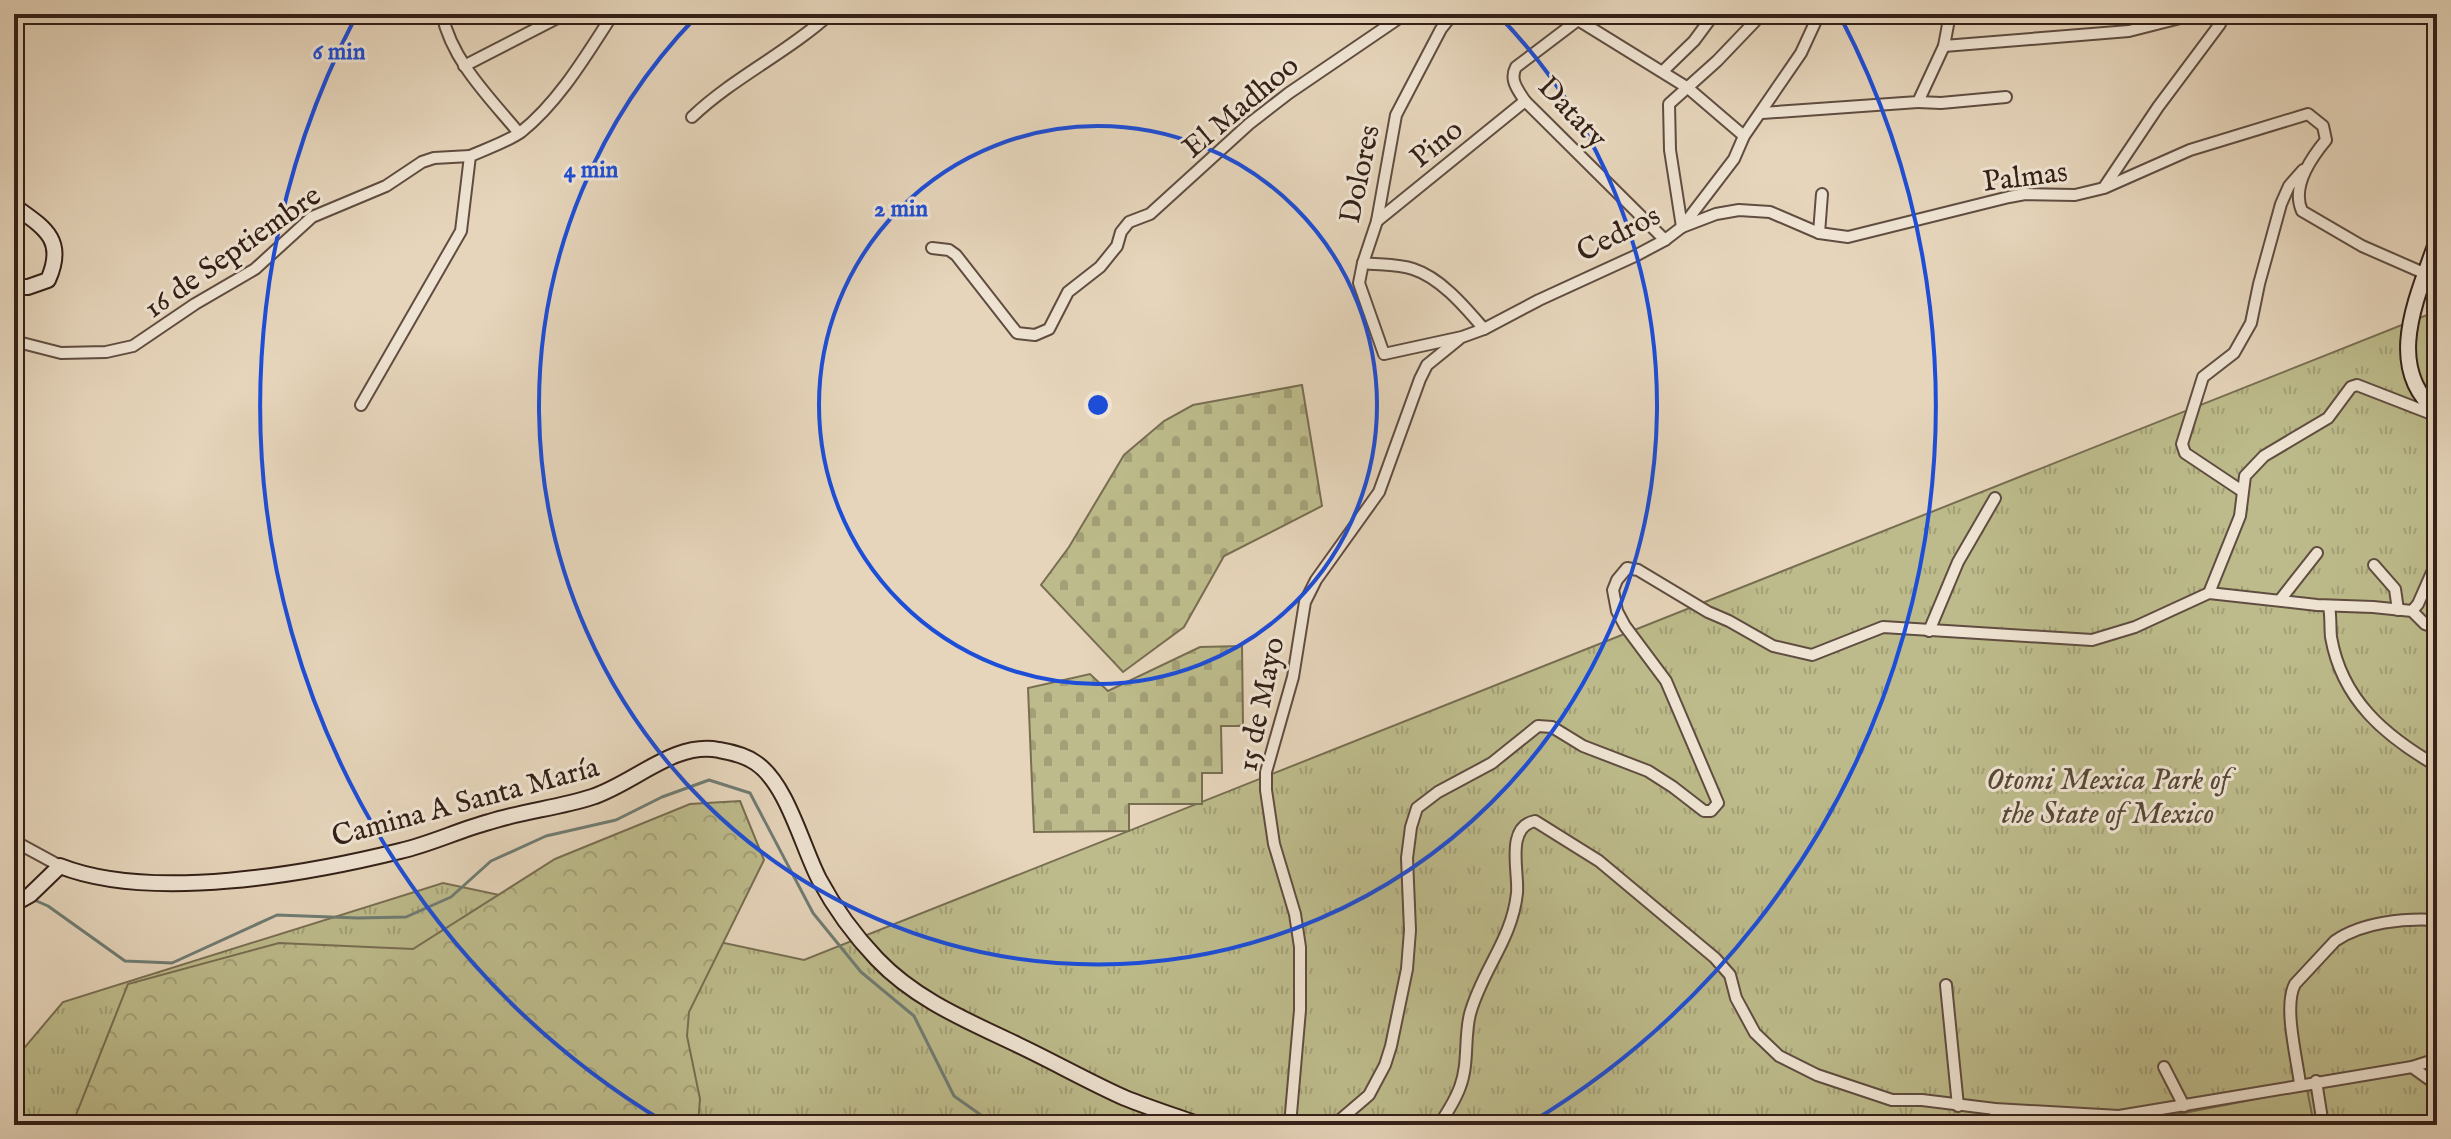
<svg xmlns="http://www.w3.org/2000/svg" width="2451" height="1139" font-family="'IM FELL English',serif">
<defs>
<pattern id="grass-tufts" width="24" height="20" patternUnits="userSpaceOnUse" patternTransform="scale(2)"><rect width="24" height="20" fill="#bdbb8b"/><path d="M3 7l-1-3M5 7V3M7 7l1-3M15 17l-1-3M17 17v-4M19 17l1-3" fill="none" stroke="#a3a077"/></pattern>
<pattern id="forest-crowns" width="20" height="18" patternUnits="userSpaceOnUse" patternTransform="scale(2)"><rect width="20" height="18" fill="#bdbb8b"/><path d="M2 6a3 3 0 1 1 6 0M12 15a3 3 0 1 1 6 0" fill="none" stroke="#a3a077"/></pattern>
<pattern id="cemetery-stones" width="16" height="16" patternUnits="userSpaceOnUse" patternTransform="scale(2)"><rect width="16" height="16" fill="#bdbb8b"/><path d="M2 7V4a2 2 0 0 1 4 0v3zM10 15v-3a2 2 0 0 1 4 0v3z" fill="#a3a077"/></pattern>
</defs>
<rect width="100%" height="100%" fill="#e6d5bb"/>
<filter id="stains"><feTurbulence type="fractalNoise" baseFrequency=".0025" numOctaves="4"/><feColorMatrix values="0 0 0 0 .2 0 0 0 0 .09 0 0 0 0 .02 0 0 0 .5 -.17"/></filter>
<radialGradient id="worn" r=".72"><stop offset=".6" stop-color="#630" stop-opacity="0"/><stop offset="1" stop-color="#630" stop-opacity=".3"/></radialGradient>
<!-- grass -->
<polygon fill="url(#grass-tufts)" stroke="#786e52" stroke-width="2" points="2437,311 2437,1125 14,1125 14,1060 63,1002 443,883 804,960"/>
<!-- forest -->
<polygon fill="url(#forest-crowns)" stroke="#786e52" stroke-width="2" points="740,801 764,860 689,1012 687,1036 700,1099 698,1125 72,1125 128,984 279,943 413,949 555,859 690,804"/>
<!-- cemetery -->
<g fill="url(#cemetery-stones)" stroke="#786e52" stroke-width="2">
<polygon points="1302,385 1322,506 1224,556 1184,627 1123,672 1041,585 1069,547 1124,455 1164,421 1193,405"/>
<polygon points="1242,646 1243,726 1221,726 1222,773 1202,773 1202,804 1129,804 1129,831 1034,832 1028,688 1090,674 1108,691 1200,647"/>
</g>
<!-- pitch -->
<g fill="#bdbb8b" stroke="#786e52" stroke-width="2">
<polygon points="2036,14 2096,14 2097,21 2037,24"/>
<polygon points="2307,1089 2314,1125 2144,1125 2143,1121"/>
</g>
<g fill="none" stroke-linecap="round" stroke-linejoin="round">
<!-- stream -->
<polyline stroke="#6f7c73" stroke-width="3" points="32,899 48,906 125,961 172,963 277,915 358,918 406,917 451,897 491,861 546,836 616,820 662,797 709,780 750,793 813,913 861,972 914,1016 954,1096 995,1125"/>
<!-- street casing -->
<g stroke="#604d41" stroke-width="14">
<g id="street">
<path d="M442 14C452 61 489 97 519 133"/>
<path d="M1453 14 1441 29 1396 115 1377 221 1363 263 1359 283 1384 354 1462 337 1484 329 1539 300 1635 256 1665 240 1682 227 1716 214 1739 210 1770 212 1819 233 1848 237 2009 197 2025 194 2075 195 2104 188 2190 150 2308 114 2323 126 2326 140C2311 158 2291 187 2302 211L2362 246 2426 274"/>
<polyline points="1944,46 2129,31 2196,14"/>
<polyline points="464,66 565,14"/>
<polyline points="1663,71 1694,41 1714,14"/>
<polyline points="1918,102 1941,103 2006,97"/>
<polyline points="1762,113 1918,102 1944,46 1950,14"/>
<path d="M692 117C734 77 787 53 830 14"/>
<polyline points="2105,186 2158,107 2220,24 2224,14"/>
<polyline points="1377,221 1525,101"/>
<polyline points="1682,227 1734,159 1744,136 1801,53 1819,14"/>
<polyline points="1682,227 1670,150 1669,104 1717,61 1762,14"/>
<polyline points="1819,233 1822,194"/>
<path d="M1665 240 1525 101C1518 90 1509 80 1516 67L1578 20 1688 88 1744 136"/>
<polyline points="932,248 949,250 956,255 1017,333 1035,335 1049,329 1068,292 1100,267 1117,246 1121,232 1129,222 1150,214 1249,124 1289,93 1405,14"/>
<path d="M1363 263C1379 265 1398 264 1413 269 1441 278 1465 307 1484 329"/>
<polyline points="14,341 61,353 106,352 133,346 195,304 255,269 312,217 386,186 422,162 434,158 470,156"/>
<path d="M361 405 461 231 470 156C486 149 507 142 521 132 559 102 587 54 613 14"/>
<polyline points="2242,491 2185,453 2182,444 2203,377 2234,353 2251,323 2259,284 2281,204 2289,186 2303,170"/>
<polyline points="2374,565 2395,589 2398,610"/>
<polyline points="2209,593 2240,516 2245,476 2264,456 2328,418 2351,387 2357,385 2437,416"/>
<polyline points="2280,600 2317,553"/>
<path d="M2329 606C2331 617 2330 627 2331 637 2342 700 2385 736 2437 766"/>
<polyline points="2412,611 2418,604 2437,561"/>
<polyline points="1929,631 1958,562 1995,498"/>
<polyline points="14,841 60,866"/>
<polyline points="1946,985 1958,1106"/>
<polyline points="2164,1067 2184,1106"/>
<polyline points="2412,1067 2437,1085"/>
<polyline points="2316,1081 2323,1125"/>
<path d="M2300 1084C2297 1058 2283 1006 2295 984L2335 941C2362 922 2405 918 2437 920"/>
<polyline points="1995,1109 1997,1125"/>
<polyline points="1290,1125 1300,1010 1300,947 1295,914 1274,844 1266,790 1266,772 1293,677 1305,602 1316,580 1379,492 1420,379 1427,365 1459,339"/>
<polyline points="1334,1125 1369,1095 1385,1065 1391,1046 1407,969 1410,930 1407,858 1411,827 1417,808 1438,792 1492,763 1538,726 1552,727 1583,746 1648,771 1673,787 1704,811 1711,811 1718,803 1666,681 1625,626 1617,611 1613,590 1617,580 1627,568 1638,570 1708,612 1729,621 1773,646 1812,655 1883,627 2092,640 2135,627 2209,593 2317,605 2373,607 2412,611 2425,624 2437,628"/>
<path d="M1439 1125C1447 1113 1455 1101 1460 1087 1469 1064 1464 1037 1470 1014 1482 970 1512 940 1517 893 1519 872 1505 827 1535 821L1599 861 1715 958 1730 975 1736 998 1755 1033 1779 1056 1817 1075 1892 1100H1922L1995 1109 2119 1116 2412 1067 2437 1059"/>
</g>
</g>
<!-- secondary casing -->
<g stroke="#342018" stroke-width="18">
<g id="secondary">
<path d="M14 206C45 228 66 240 48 280L28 287H14"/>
<path d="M2437 240C2419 294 2382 366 2437 412"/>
<path d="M14 904 30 895 60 866C151 902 307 874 400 851 431 844 459 830 489 822 523 811 558 808 592 797 635 783 674 741 719 750 731 752 746 756 756 763 787 784 802 846 819 879 834 907 855 936 877 959 916 1000 968 1021 1018 1045 1054 1062 1089 1082 1125 1098 1150 1108 1175 1116 1200 1125"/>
</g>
</g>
<!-- street -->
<use href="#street" stroke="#efe4d3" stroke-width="10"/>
<!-- secondary -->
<use href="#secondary" stroke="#efe4d3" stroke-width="14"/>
</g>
<!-- distance rings -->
<g fill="none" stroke="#1d4ed8" stroke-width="4">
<circle cx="1098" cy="405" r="279"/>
<path d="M1500 17A559 559 0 1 1 696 17"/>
<path d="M666 1123A838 838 0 0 1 355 18M1841 18A838 838 0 0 1 1530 1123"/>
</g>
<g text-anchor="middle" stroke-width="6" stroke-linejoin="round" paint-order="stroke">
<!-- street labels -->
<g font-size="30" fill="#342018" stroke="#efe4d3">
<text transform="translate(1240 106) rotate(-40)" y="10">El Madhoo</text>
<text transform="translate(1573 112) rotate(47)" y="10">Dataty</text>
<text transform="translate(1436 143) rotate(-39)" y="10">Pino</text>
<text transform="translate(1359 174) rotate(-78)" y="10">Dolores</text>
<text transform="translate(2025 176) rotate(-7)" y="10">Palmas</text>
<text transform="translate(1618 233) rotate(-27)" y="10">Cedros</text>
<text transform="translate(232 251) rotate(-35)" y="10">16 de Septiembre</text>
<text transform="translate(1260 704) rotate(-78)" y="10">15 de Mayo</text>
<text transform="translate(465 801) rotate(-15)" y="10">Camina A Santa María</text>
</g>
<!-- park labels -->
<g font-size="30" font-style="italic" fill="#564735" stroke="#efe4d3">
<text x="2108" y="789">Otomi Mexica Park of<tspan x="2108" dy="34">the State of Mexico</tspan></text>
</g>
</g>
<circle cx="1098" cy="405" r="12" fill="#1d4ed8" stroke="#efe4d3" stroke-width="4"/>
<g font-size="24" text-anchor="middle" font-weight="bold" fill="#1d4ed8" stroke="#efe4d3" stroke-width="6" stroke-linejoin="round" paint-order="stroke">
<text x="339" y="59">6 min</text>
<text x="591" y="177">4 min</text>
<text x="901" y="216">2 min</text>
</g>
<!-- margin -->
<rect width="2451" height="1139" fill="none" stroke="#e6d5bb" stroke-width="48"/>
<rect x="16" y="16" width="2419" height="1107" fill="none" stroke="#342018" stroke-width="4"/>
<rect x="24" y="24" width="2403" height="1091" fill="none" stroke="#342018" stroke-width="2"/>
<rect width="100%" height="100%" filter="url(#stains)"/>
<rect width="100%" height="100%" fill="url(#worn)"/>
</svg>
